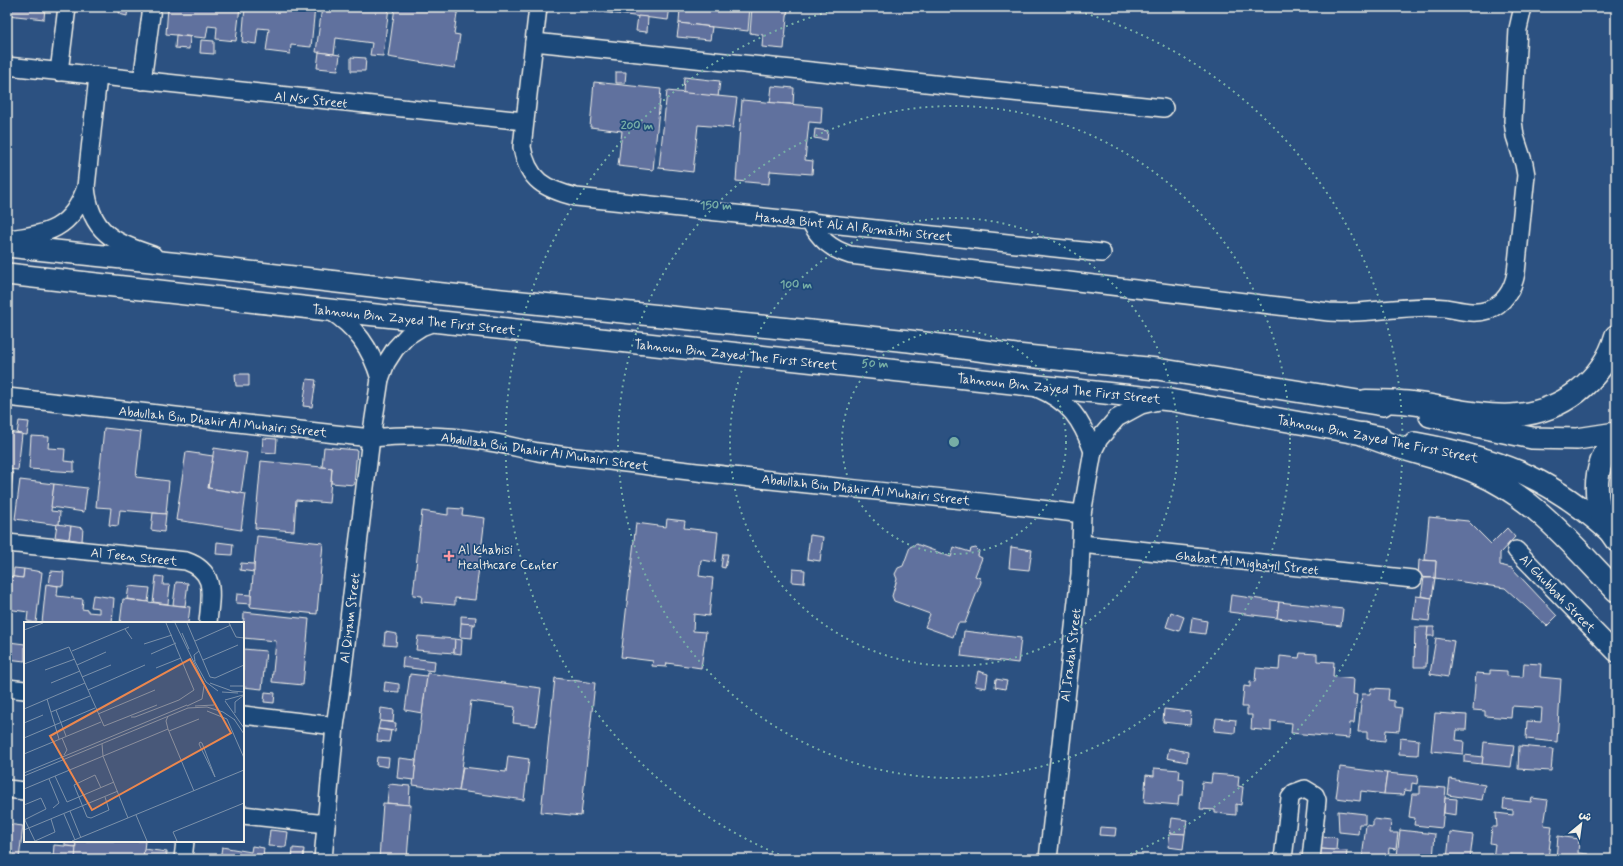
<svg xmlns="http://www.w3.org/2000/svg" width="1623" height="866" font-family="Mynerve,'Playpen Sans Arabic',sans-serif">
<rect width="100%" height="100%" fill="#2c5181"/>
<filter id="ink" filterUnits="userSpaceOnUse"><feTurbulence type="fractalNoise" baseFrequency=".025" numOctaves="2"/><feDisplacementMap in="SourceGraphic" scale="8" xChannelSelector="R" yChannelSelector="G"/><feConvolveMatrix kernelMatrix="1 2 1 2 8 2 1 2 1" color-interpolation-filters="sRGB"/></filter>
<g filter="url(#ink)">
<!-- building -->
<g fill="#61719e" stroke="#f4f1e8">
<polygon points="7,7 45,7 44,19 7,15"/>
<polygon points="120,7 128,7 127,16 119,14"/>
<polygon points="168,7 240,7 236,41 216,39 217,27 208,26 206,38 166,34"/>
<polygon points="245,7 315,7 311,47 291,45 290,54 266,51 269,29 258,28 256,44 242,42"/>
<polygon points="322,7 389,7 383,56 370,55 372,43 336,38 334,54 316,52"/>
<polygon points="395,7 458,7 454,34 460,35 455,68 388,57"/>
<polygon points="584,7 600,7 600,12 584,10"/>
<polygon points="600,7 670,7 668,20 600,12"/>
<polygon points="680,7 750,7 748,31 679,23"/>
<polygon points="752,7 788,7 784,49 762,47 763,35 750,33"/>
<polygon points="638,16 648,17 647,32 636,31"/>
<polygon points="679,23 712,27 710,40 677,37"/>
<polygon points="176,35 190,37 189,49 175,48"/>
<polygon points="201,40 214,41 214,54 200,53"/>
<polygon points="319,52 340,55 338,70 317,68"/>
<polygon points="351,57 366,58 365,71 351,71"/>
<polygon points="616,72 626,72 625,83 616,83"/>
<polygon points="684,77 720,81 718,97 683,93"/>
<polygon points="594,82 661,89 653,170 618,166 622,131 590,127"/>
<polygon points="772,86 794,88 793,104 770,103"/>
<polygon points="667,91 737,98 733,128 698,125 693,172 659,168"/>
<polygon points="742,100 822,107 821,123 809,122 805,160 813,161 812,174 770,171 769,184 736,181"/>
<polygon points="815,129 828,131 827,140 814,138"/>
<polygon points="235,374 249,374 249,386 236,386"/>
<polygon points="307,379 316,380 312,407 303,406"/>
<polygon points="19,421 29,422 27,435 17,434"/>
<polygon points="104,428 141,432 136,477 169,481 166,514 120,510 118,526 109,525 111,508 96,507"/>
<polygon points="7,432 22,434 18,470 7,469"/>
<polygon points="31,436 49,437 48,448 65,449 64,461 74,462 74,472 29,469"/>
<polygon points="263,438 277,439 276,453 262,452"/>
<polygon points="324,447 357,450 354,485 331,483 332,468 322,467"/>
<polygon points="214,448 247,453 241,493 208,488"/>
<polygon points="186,452 213,456 208,488 246,494 241,530 176,520"/>
<polygon points="261,461 332,468 329,503 296,500 294,531 255,528"/>
<polygon points="7,473 13,473 11,490 7,490"/>
<polygon points="20,480 54,484 51,511 60,512 59,525 15,519"/>
<polygon points="54,484 87,488 84,512 51,507"/>
<polygon points="448,508 463,509 462,515 485,518 475,600 455,598 455,605 421,602 422,596 413,595 422,511 448,515"/>
<polygon points="153,513 166,514 164,532 151,530"/>
<polygon points="1429,517 1468,521 1491,544 1507,528 1515,537 1500,553 1500,565 1512,568 1557,616 1547,626 1505,588 1435,578 1436,561 1425,560"/>
<polygon points="667,519 685,521 684,528 718,532 715,562 701,560 699,576 713,578 709,616 694,614 693,631 706,632 701,668 667,663 666,667 652,666 653,661 621,657 636,523 666,527"/>
<polygon points="57,524 71,526 69,539 55,537"/>
<polygon points="71,526 83,528 82,541 69,539"/>
<polygon points="810,535 823,537 820,561 807,559"/>
<polygon points="257,536 323,543 317,614 250,607"/>
<polygon points="217,542 233,544 232,555 216,554"/>
<polygon points="916,544 951,557 954,547 970,552 971,549 976,548 979,551 978,556 982,558 975,576 980,578 981,582 965,623 958,623 953,637 925,627 930,614 894,601 892,596 897,579 895,574 898,568 903,566 910,547"/>
<polygon points="1011,547 1032,550 1029,570 1009,568"/>
<polygon points="723,554 728,554 725,568 721,567"/>
<polygon points="1419,560 1436,561 1435,578 1418,577"/>
<polygon points="241,563 254,564 254,572 240,570"/>
<polygon points="14,568 24,569 23,578 13,577"/>
<polygon points="24,569 42,572 36,623 27,621 28,612 7,609 7,576 23,578"/>
<polygon points="793,569 805,570 804,583 792,582"/>
<polygon points="51,571 64,572 63,586 49,585"/>
<polygon points="156,576 164,577 163,585 170,585 168,604 153,602"/>
<polygon points="1424,578 1435,578 1432,598 1421,596"/>
<polygon points="176,582 188,583 185,606 173,605"/>
<polygon points="46,584 58,586 57,596 83,599 82,609 88,610 88,612 99,613 99,608 91,607 93,595 114,598 112,623 42,623"/>
<polygon points="129,586 150,588 148,602 127,599"/>
<polygon points="237,594 251,595 251,604 236,603"/>
<polygon points="1231,595 1279,602 1277,618 1229,612"/>
<polygon points="1416,596 1432,598 1429,621 1413,619"/>
<polygon points="123,599 190,607 188,623 120,623"/>
<polygon points="1279,602 1343,609 1341,626 1277,618"/>
<polygon points="244,612 309,619 303,685 272,682 276,641 243,638"/>
<polygon points="1171,612 1184,617 1179,631 1166,627"/>
<polygon points="461,616 476,617 475,625 461,623"/>
<polygon points="1192,618 1207,621 1205,634 1190,632"/>
<polygon points="461,623 473,624 472,638 460,637"/>
<polygon points="1415,627 1428,627 1426,667 1414,667"/>
<polygon points="1428,627 1434,627 1434,636 1427,636"/>
<polygon points="964,631 1021,638 1018,663 961,656"/>
<polygon points="385,632 397,634 396,646 384,645"/>
<polygon points="418,636 455,639 454,653 416,650"/>
<polygon points="1436,638 1454,641 1448,677 1430,674"/>
<polygon points="455,639 462,640 461,654 454,653"/>
<polygon points="9,642 25,644 25,661 7,659"/>
<polygon points="243,649 266,651 262,689 243,687"/>
<polygon points="1300,653 1317,654 1317,661 1334,662 1333,677 1354,679 1353,694 1357,695 1354,723 1350,723 1349,738 1291,733 1292,723 1271,721 1271,731 1251,729 1252,715 1247,715 1247,707 1242,707 1244,686 1250,687 1250,681 1255,682 1256,668 1279,670 1280,656 1299,658"/>
<polygon points="403,657 435,661 434,671 402,667"/>
<polygon points="1524,663 1541,664 1540,677 1561,679 1557,742 1526,739 1527,721 1541,722 1542,708 1512,706 1511,718 1485,716 1485,711 1473,710 1476,673 1490,674 1490,670 1507,671 1507,676 1523,677"/>
<polygon points="978,671 988,674 986,688 975,686"/>
<polygon points="427,673 541,688 536,726 513,723 515,707 471,701 459,791 413,785"/>
<polygon points="410,674 427,676 422,713 405,710"/>
<polygon points="555,678 595,683 581,816 541,812"/>
<polygon points="996,679 1007,681 1005,689 995,687"/>
<polygon points="385,682 399,684 399,692 384,691"/>
<polygon points="1371,688 1389,689 1388,700 1394,701 1394,707 1402,708 1399,731 1386,730 1385,741 1367,739 1367,732 1358,732 1362,694 1370,694"/>
<polygon points="265,692 275,693 274,703 264,702"/>
<polygon points="381,708 394,710 393,722 380,721"/>
<polygon points="1164,709 1191,712 1190,725 1163,722"/>
<polygon points="1435,713 1467,715 1466,730 1457,730 1456,740 1464,741 1463,754 1431,751"/>
<polygon points="1216,718 1236,720 1235,733 1214,731"/>
<polygon points="380,721 396,723 395,731 378,729"/>
<polygon points="378,729 391,731 389,742 377,741"/>
<polygon points="1400,738 1419,740 1418,755 1399,754"/>
<polygon points="1484,742 1514,745 1511,767 1482,764"/>
<polygon points="1519,746 1553,749 1551,771 1518,769"/>
<polygon points="1169,748 1188,752 1187,762 1167,758"/>
<polygon points="1464,755 1483,757 1482,764 1464,762"/>
<polygon points="508,756 529,759 524,800 459,791 463,767 506,772"/>
<polygon points="377,757 389,758 388,767 376,765"/>
<polygon points="399,758 416,760 414,780 397,778"/>
<polygon points="1340,767 1387,773 1384,794 1361,791 1360,801 1336,798"/>
<polygon points="1154,768 1180,770 1179,779 1184,780 1183,795 1179,795 1178,805 1144,802 1146,775 1154,776"/>
<polygon points="1387,773 1418,776 1417,784 1412,783 1411,791 1405,790 1404,795 1384,794"/>
<polygon points="1212,774 1239,776 1238,786 1243,787 1241,805 1236,804 1236,815 1215,813 1215,810 1200,809 1202,782 1211,783"/>
<polygon points="1450,779 1485,785 1482,800 1448,795"/>
<polygon points="389,784 410,786 409,805 387,803"/>
<polygon points="1420,786 1446,788 1442,828 1414,825 1415,818 1409,817 1412,794 1420,794"/>
<polygon points="1445,798 1457,799 1456,815 1444,813"/>
<polygon points="1532,798 1548,800 1544,825 1552,826 1548,859 1493,859 1495,844 1490,843 1492,827 1497,827 1496,813 1513,815 1513,810 1503,809 1504,799 1531,802"/>
<polygon points="383,803 411,805 407,859 379,859"/>
<polygon points="1338,811 1365,814 1365,824 1359,824 1358,834 1339,832"/>
<polygon points="1172,818 1187,820 1185,834 1170,833"/>
<polygon points="1373,819 1391,821 1390,833 1398,833 1396,849 1389,848 1388,859 1362,859 1366,825 1373,826"/>
<polygon points="7,824 23,826 19,859 7,859"/>
<polygon points="1100,827 1116,828 1115,836 1099,835"/>
<polygon points="270,830 288,832 286,847 268,846"/>
<polygon points="1400,830 1435,834 1433,859 1397,856"/>
<polygon points="1450,832 1473,835 1470,859 1447,859"/>
<polygon points="1170,833 1185,834 1183,849 1168,847"/>
<polygon points="1322,836 1337,838 1336,850 1321,849"/>
<polygon points="1558,836 1579,839 1578,853 1588,854 1588,859 1556,859"/>
<polygon points="65,841 76,841 76,847 65,846"/>
<polygon points="76,841 145,841 143,859 75,859"/>
<polygon points="54,845 76,847 75,859 53,858"/>
<polygon points="252,846 264,848 263,857 268,857 267,859 220,859 222,847 251,852"/>
<polygon points="293,848 304,849 303,859 292,859"/>
<polygon points="144,849 167,852 166,859 143,859"/>
<polygon points="1321,849 1347,851 1346,859 1320,859"/>
<polygon points="1388,853 1397,854 1396,859 1388,859"/>
</g>
<g fill="none" stroke-linecap="round" stroke-linejoin="round">
<!-- minor casing -->
<g stroke="#f4f1e8" stroke-width="20">
<g id="minor">
<path d="M538 7 522 147C528 181 545 189 576 197L1102 253"/>
<polyline points="534,42 1164,108"/>
<polyline points="7,66 524,121"/>
<polyline points="59,72 67,7"/>
<polyline points="142,81 152,7"/>
<path d="M86 187C90 232 114 243 153 255"/>
<path d="M810 221C819 239 831 249 850 255L1329 312C1368 315 1406 304 1445 308 1459 310 1473 315 1488 310 1504 304 1513 289 1516 273L1526 175 1524 164 1515 136 1513 121 1518 29 1523 7"/>
<path d="M7 239C47 235 72 229 86 187L98 76"/>
<path d="M329 310C356 327 371 348 380 379"/>
<path d="M1037 388C1070 402 1081 419 1093 451"/>
<path d="M7 397 371 438C411 434 449 435 489 442 505 444 522 449 538 452 580 458 622 462 663 468 803 485 943 496 1082 514"/>
<path d="M7 543 186 561C218 572 210 596 208 623"/>
<polyline points="1081,544 1413,579"/>
<polyline points="1516,550 1616,653"/>
<polyline points="7,688 25,690"/>
<polyline points="243,715 335,726"/>
<polyline points="7,789 25,791"/>
<polyline points="243,815 326,824"/>
<polyline points="183,859 185,841"/>
<polyline points="323,859 335,726 340,693 371,438 380,379 386,363 395,349 407,336 421,327 437,321"/>
<polyline points="1048,859 1080,574 1082,514 1093,451 1099,439 1117,418 1141,405 1158,401"/>
<polyline points="1283,859 1290,798 1294,793 1305,789 1315,795 1317,800 1311,859"/>
</g>
</g>
<!-- tertiary casing -->
<g stroke="#f4f1e8" stroke-width="24">
<g id="tertiary">
<polyline points="7,246 180,264 433,293 909,341 1016,355 1157,369 1383,405"/>
<polyline points="7,274 329,310 1170,400 1380,437"/>
<polyline points="1430,416 1532,438 1577,439 1616,433"/>
<path d="M1415 443C1497 458 1546 475 1609 531"/>
</g>
</g>
<!-- secondary casing -->
<g stroke="#f4f1e8" stroke-width="25">
<g id="secondary">
<path d="M1366 401C1381 401 1396 401 1411 403 1470 411 1524 432 1577 392 1595 378 1610 358 1616 336"/>
<path d="M1363 434C1400 451 1441 456 1478 473 1534 497 1574 547 1616 590"/>
<path d="M1616 437C1590 468 1591 508 1616 540"/>
</g>
</g>
<!-- minor -->
<use href="#minor" stroke="#1f4a7a" stroke-width="17"/>
<!-- tertiary -->
<use href="#tertiary" stroke="#1f4a7a" stroke-width="21"/>
<!-- secondary -->
<use href="#secondary" stroke="#1f4a7a" stroke-width="22"/>
</g>
</g>
<!-- distance rings -->
<g fill="none" stroke="#76ada5" stroke-width="2" stroke-dasharray="2 4">
<circle cx="954" cy="442" r="112"/>
<circle cx="954" cy="442" r="224"/>
<circle cx="954" cy="442" r="336"/>
<path d="M790 859A448 448 0 0 1 846 7M1062 7A448 448 0 0 1 1118 859"/>
</g>
<!-- markers -->
<path fill="#ff9aa2" stroke="#1f4a7a" stroke-width="1.5" d="M447 550h4v4h4v4h-4v4h-4v-4h-4v-4h4z"/>
<g text-anchor="middle" stroke-width="3.5" stroke-linejoin="round" paint-order="stroke">
<!-- street labels -->
<g font-size="13" fill="#f4f1e8" stroke="#1f4a7a">
<text transform="translate(311 99) rotate(6)" y="5">Al Nsr Street</text>
<text transform="translate(854 226) rotate(6)" y="5">Hamda Bint Ali Al Rumaithi Street</text>
<text transform="translate(414 319) rotate(6)" y="5">Tahnoun Bin Zayed The First Street</text>
<text transform="translate(736 354) rotate(6)" y="5">Tahnoun Bin Zayed The First Street</text>
<text transform="translate(1059 388) rotate(6)" y="5">Tahnoun Bin Zayed The First Street</text>
<text transform="translate(223 421) rotate(6)" y="5">Abdullah Bin Dhahir Al Muhairi Street</text>
<text transform="translate(1378 438) rotate(11)" y="5">Tahnoun Bin Zayed The First Street</text>
<text transform="translate(545 451) rotate(8)" y="5">Abdullah Bin Dhahir Al Muhairi Street</text>
<text transform="translate(866 489) rotate(6)" y="5">Abdullah Bin Dhahir Al Muhairi Street</text>
<text transform="translate(134 556) rotate(6)" y="5">Al Teen Street</text>
<text transform="translate(1247 562) rotate(6)" y="5">Ghabat Al Mighayil Street</text>
<text transform="translate(1558 593) rotate(46)" y="5">Al Ghubbah Street</text>
<text transform="translate(349 618) rotate(-83)" y="5">Al Qiyam Street</text>
<text transform="translate(1070 655) rotate(-83)" y="5">Al Iradah Street</text>
</g>
<!-- poi labels -->
<g font-size="13" fill="#f4f1e8" stroke="#1f4a7a" text-anchor="start">
<text x="458" y="554">Al Khabisi<tspan x="458" dy="15">Healthcare Center</tspan></text>
</g>
</g>
<!-- overview -->
<g transform="translate(24 622)">
<rect width="220" height="220" fill="#2c5181"/>
<path fill="none" stroke="#7c91aa" stroke-width="1" d="M151 1 186 74M163 1 186 55 191 56 220 43M205 1 212 15 220 16M101 7 108 17M0 8 19 1M158 11 165 27M171 19 207 3M120 22 148 13M48 29 105 5M127 32 152 21M170 38 182 60 194 69M179 38 214 23M171 39 170 33 175 29M0 42 45 25 80 104 133 83M53 43 82 30M132 46 157 36M21 48 51 37M58 55 87 43M27 61 56 49M186 61 208 69 220 70M206 64H220M64 68 121 43M198 70 214 71M23 77 35 117M201 78 219 73M201 79 220 106M163 84 178 77 180 64M171 84 190 83M164 86 183 85 199 90 211 98M0 87 61 61M32 88 42 114M183 89 203 97 220 136M27 90 66 74M211 91V80L220 73M74 92 131 68M144 94 142 99 144 107 170 169M107 95H111L155 78 170 68 142 1M210 97 220 112M0 101 19 93M145 109 175 97M0 116 71 86M38 116 43 128 40 133M176 120 178 121 191 155 175 122ZM78 122 79 134 104 196M0 132 77 100M0 151 163 83M0 154 164 86M31 154 43 180 90 160M25 157 35 181 29 186M77 166 71 153 50 163 63 195 67 196 85 188 81 175M0 167 144 107M0 183 17 176 22 187 0 198M46 189 57 216M40 192 51 218M112 193 123 219M0 196 11 219 31 210 27 197M0 208 94 169M48 219 220 148M153 219 149 210 220 181"/>
<path fill="#ec874e" fill-opacity="0.15" stroke="#ec874e" stroke-width="2" d="M166 37 207 111 68 188 26 114Z"/>
<rect width="220" height="220" fill="none" stroke="#f4f1e8" stroke-width="2"/>
</g>
<circle cx="954" cy="442" r="6" fill="#76ada5" stroke="#1f4a7a" stroke-width="2"/>
<g font-size="12" text-anchor="middle" font-weight="bold" fill="#76ada5" stroke="#1f4a7a" stroke-width="3.5" stroke-linejoin="round" paint-order="stroke">
<text x="637" y="129">200 m</text>
<text x="716" y="209">150 m</text>
<text x="796" y="288">100 m</text>
<text x="875" y="367">50 m</text>
</g>
<!-- margin -->
<rect width="1623" height="866" fill="none" stroke="#1f4a7a" stroke-width="24"/>
<rect x="12" y="12" width="1599" height="842" fill="none" stroke="#f4f1e8" stroke-width="1.5" filter="url(#ink)"/>
<!-- north arrow -->
<g transform="translate(1581 824) rotate(29)" stroke="#1f4a7a" stroke-width="3" paint-order="stroke">
<path d="M0-3L7 15L0 10L-7 15Z" fill="#f4f1e8"/>
<text y="-6" font-size="11" font-weight="bold" text-anchor="middle" fill="#f4f1e8">ش</text>
</g>
</svg>
